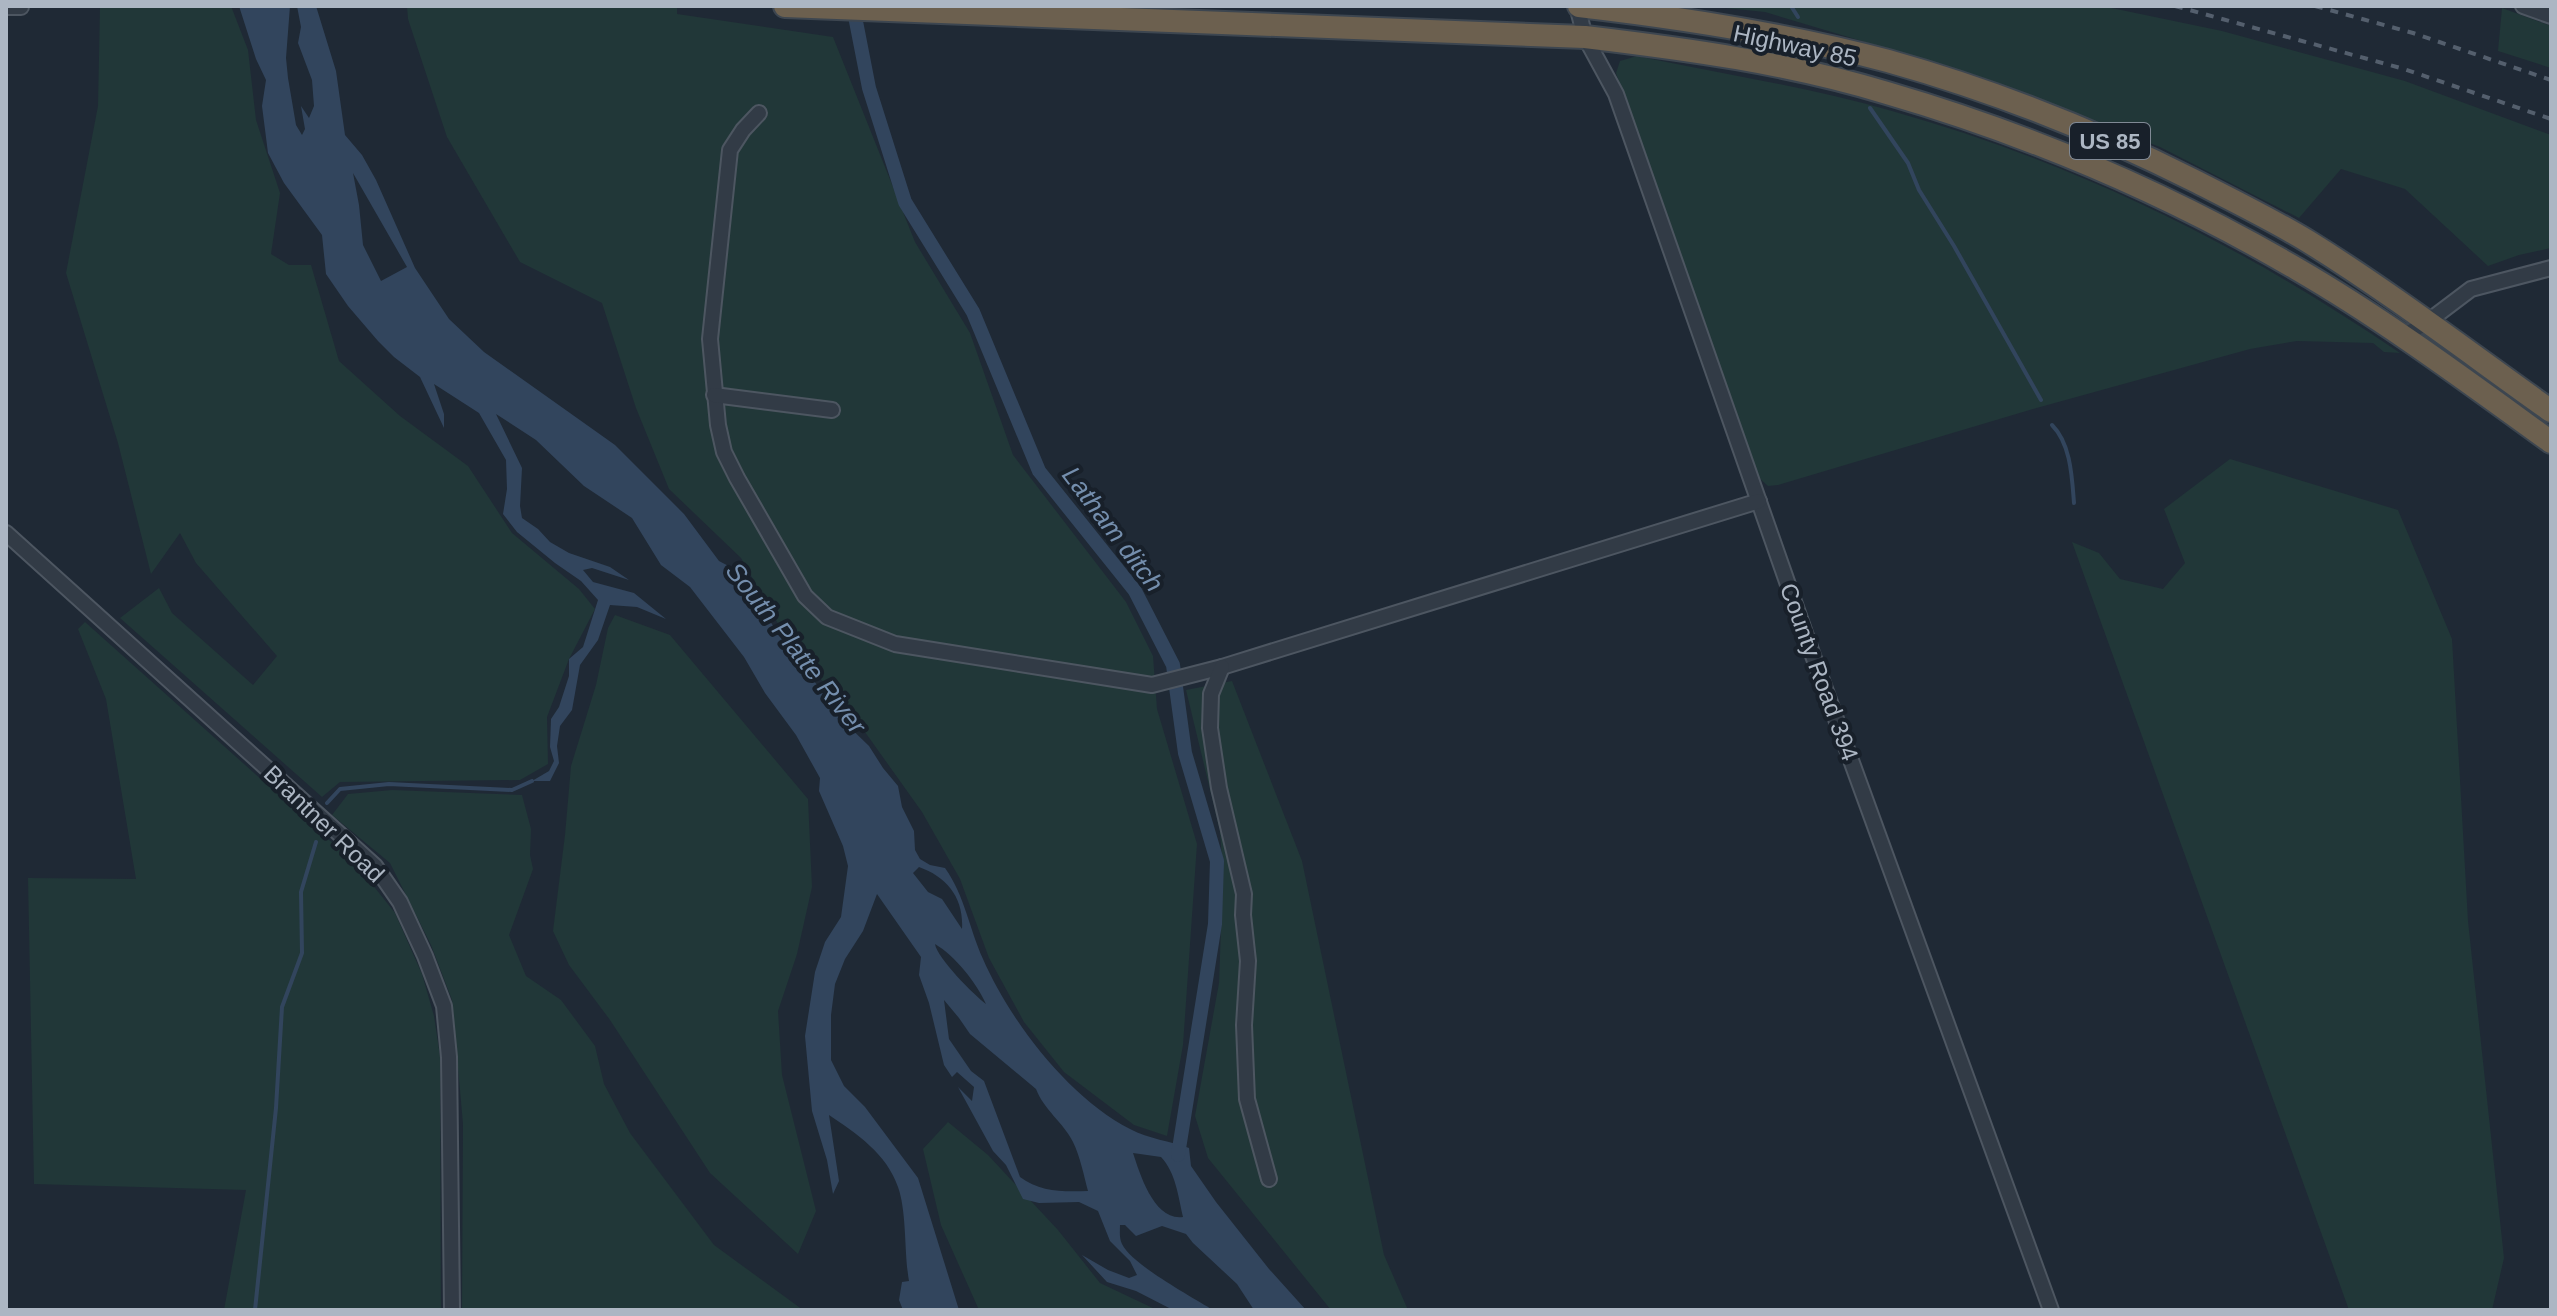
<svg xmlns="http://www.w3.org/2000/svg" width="2557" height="1316" font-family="Helvetica,sans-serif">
<rect width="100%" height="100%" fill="#1f2935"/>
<!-- green -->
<g fill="#213738">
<polygon points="100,6 231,6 248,50 256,120 280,193 271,254 289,265 311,265 339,361 400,416 468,466 512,533 579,589 595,609 569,659 547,717 548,764 520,780 340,782 322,797 120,618 159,588 172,613 253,685 277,656 196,563 180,533 151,574 118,443 66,273 98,106"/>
<polygon points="407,6 677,6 677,14 833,37 915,242 970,333 1013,455 1126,602 1153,656 1157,709 1197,844 1183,1045 1167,1136 1134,1125 1064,1072 1024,1022 989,958 960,879 922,812 855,718 789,643 741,558 669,489 636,408 602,303 520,262 447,137 408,19"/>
<polygon points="1706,6 2102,6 2222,31 2405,81 2551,135 2551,248 2519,255 2488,266 2405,189 2341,169 2299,218 2160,147 1952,68 1765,12"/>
<polygon points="2502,8 2551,26 2551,68 2498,51"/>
<path d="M1637 56C1722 74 1809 87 1892 111 2077 163 2242 245 2400 353L2384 352 2373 343 2297 341 2250 349 2033 409 1778 485 1768 486 1758 477 1616 73 1620 61Z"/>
<polygon points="2230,459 2398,510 2452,639 2468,921 2504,1258 2492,1310 2349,1310 2072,542 2099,553 2120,579 2163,589 2185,563 2164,509"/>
<polygon points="615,615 670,635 808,799 812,887 797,954 778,1011 782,1075 816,1211 798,1254 710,1173 610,1020 569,965 553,931 565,835 571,766 596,685 608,628"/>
<polygon points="85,622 356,864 395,913 422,974 434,1016 440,1056 441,1310 224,1310 246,1190 34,1184 28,878 136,879 106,699 78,629"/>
<polygon points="1232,681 1302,861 1384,1255 1408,1310 1331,1310 1208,1158 1195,1116 1219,983 1223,874 1220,831 1186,690"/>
<polygon points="392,790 522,795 531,829 530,855 533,869 509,935 526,976 561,1000 595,1046 604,1084 630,1133 714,1245 803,1310 462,1310 463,1124 452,1000 431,945 390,863 332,815 348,794"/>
<polygon points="948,1122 988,1155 1058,1230 1100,1283 1157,1310 979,1310 941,1225 923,1149"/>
</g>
<!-- water -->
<path fill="#32455d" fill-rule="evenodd" d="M239 6H290L286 58 288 78 296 125 302 135 305 129 301 106 309 118 314 106 312 80 298 43 301 27 297 6H316L336 71 345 135 362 155 376 180 415 268 449 319 484 352 615 445 684 514 719 561 738 571 793 657 819 687 836 714 869 746 883 768 898 786 902 807 914 831 915 850 920 859 930 865 945 868C965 896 969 928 983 959 1010 1021 1069 1098 1130 1129 1149 1139 1170 1141 1189 1148L1191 1166 1216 1202 1269 1269 1306 1310H1254L1237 1284 1193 1243 1186 1234 1162 1226 1136 1236 1125 1225H1120C1120 1231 1119 1238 1122 1244 1131 1264 1192 1297 1213 1310H1173L1136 1291 1107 1282 1082 1255 1108 1270 1129 1278 1137 1275 1130 1261 1110 1241 1098 1211 1079 1202 1039 1203 1023 1199 1006 1165 993 1151 958 1087 972 1101 974 1087 957 1072 952 1077 944 1065 929 1003 919 975 921 957 877 894 863 931 845 959 835 984 831 1015V1060L844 1086 865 1107 918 1178 959 1310H903L899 1300 902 1282 909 1281C904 1253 907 1212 898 1187 887 1154 856 1133 829 1115L839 1181 833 1194 827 1160 812 1111 805 1036 815 972 825 942 841 917 848 866 843 846 819 791 820 778 796 735 765 693 744 657 690 587 661 565 632 518 584 486 536 440 496 414 522 468 520 506 522 518 538 529 550 542 569 553 610 567 629 580 592 568 583 570 593 582 634 593 666 619 637 607 610 605 598 640 580 665 572 710 560 726 557 746 559 763 550 781H532L549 771 554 761 550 747 551 719 559 707 569 676V659L583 647 598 600 581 581 555 563 517 532 503 514 507 489 506 460 479 413 434 384 444 414V428L420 377 394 357 378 341 348 306 326 274 322 235 284 183 268 153 262 106 266 80 256 59ZM353 173 407 267 381 281 363 245 359 205ZM919 867C947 877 964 898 962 929L942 899 928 892 913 873ZM935 944C955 956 976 982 986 1004 974 995 937 958 935 944ZM944 1000 959 1018 970 1034 1036 1089C1044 1110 1063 1122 1073 1142 1080 1156 1084 1176 1088 1191 1063 1192 1040 1192 1020 1177L984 1081 971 1071 949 1039ZM1133 1153 1161 1157C1176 1173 1178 1196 1183 1217 1154 1221 1140 1174 1133 1153Z"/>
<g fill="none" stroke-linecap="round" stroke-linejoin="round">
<!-- stream -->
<g stroke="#32455d" stroke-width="4">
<polyline points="1791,6 1798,17"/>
<polyline points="1870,108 1908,163 1919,190 1954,246 2041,400"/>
<path d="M2052 425C2071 444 2072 478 2074 503"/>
<polyline points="327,803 340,789 389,784 512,790 532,781"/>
<polyline points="255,1310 276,1108 282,1007 302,953 301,892 316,842"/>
</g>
<!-- canal -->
<polyline stroke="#32455d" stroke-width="14" points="853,6 869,88 905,202 973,312 1039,471 1135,591 1173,665 1185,753 1217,861 1215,924 1178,1155"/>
<!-- minor casing -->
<g stroke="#4d5661" stroke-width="18">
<g id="minor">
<polyline points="1577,6 1585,37 1616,94 1812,653 2051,1310"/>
<polyline points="2523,6 2551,16"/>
<polyline points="6,7 21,7"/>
<polyline points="759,113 743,130 730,150 710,339 718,425 724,452 737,478 805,596 827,617 895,644 1152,685 1222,667 1759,501"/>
<polyline points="2403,336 2426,323 2471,289 2551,268"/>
<polyline points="714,395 832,410"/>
<polyline points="6,533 375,866 400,902 425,956 444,1006 449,1057 452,1310"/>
<polyline points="1222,667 1211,694 1210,728 1219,788 1244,894 1243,915 1248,961 1244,1025 1247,1099 1269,1179"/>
</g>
</g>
<!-- highway casing -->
<g stroke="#3d4650" stroke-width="26">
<g id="highway">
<path d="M785 6 1585 37C1686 49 1789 63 1887 93 2031 135 2167 193 2297 269 2385 320 2468 382 2551 442"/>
<path d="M1579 6C1683 18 1787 34 1888 61 1995 91 2098 132 2197 182 2234 201 2273 220 2309 242 2391 293 2472 355 2551 411"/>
</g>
</g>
<!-- minor -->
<use href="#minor" stroke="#323b46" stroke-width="14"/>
<!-- highway -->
<use href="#highway" stroke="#6c604f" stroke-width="22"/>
<!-- rail -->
<g stroke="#545f6d" stroke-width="4" stroke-dasharray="8 8" stroke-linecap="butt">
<polyline points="2175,6 2404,69 2551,119"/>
<polyline points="2315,6 2413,33 2551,80"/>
</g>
</g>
<g text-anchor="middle" stroke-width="8" stroke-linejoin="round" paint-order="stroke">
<!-- shield labels -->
<rect fill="#18202a" stroke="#808995" stroke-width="2" x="2070" y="123" width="80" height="36" rx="6"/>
<g font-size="22" font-weight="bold" fill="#acb6c3">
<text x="2110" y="149">US 85</text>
</g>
<!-- street labels -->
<g font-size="24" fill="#acb6c3" stroke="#18202a">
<text transform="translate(1795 46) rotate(12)" y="8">Highway 85</text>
<text transform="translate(1819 672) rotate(70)" y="8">County Road 394</text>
<text transform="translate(324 824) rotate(44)" y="8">Brantner Road</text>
</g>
<!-- water labels -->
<g font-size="26" font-style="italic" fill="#748ead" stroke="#18202a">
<text transform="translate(1113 529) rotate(53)" y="9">Latham ditch</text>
<text transform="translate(796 648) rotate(52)" y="9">South Platte River</text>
</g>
</g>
<!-- border -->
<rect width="2557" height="1316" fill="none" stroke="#acb6c3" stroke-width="16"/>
</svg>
